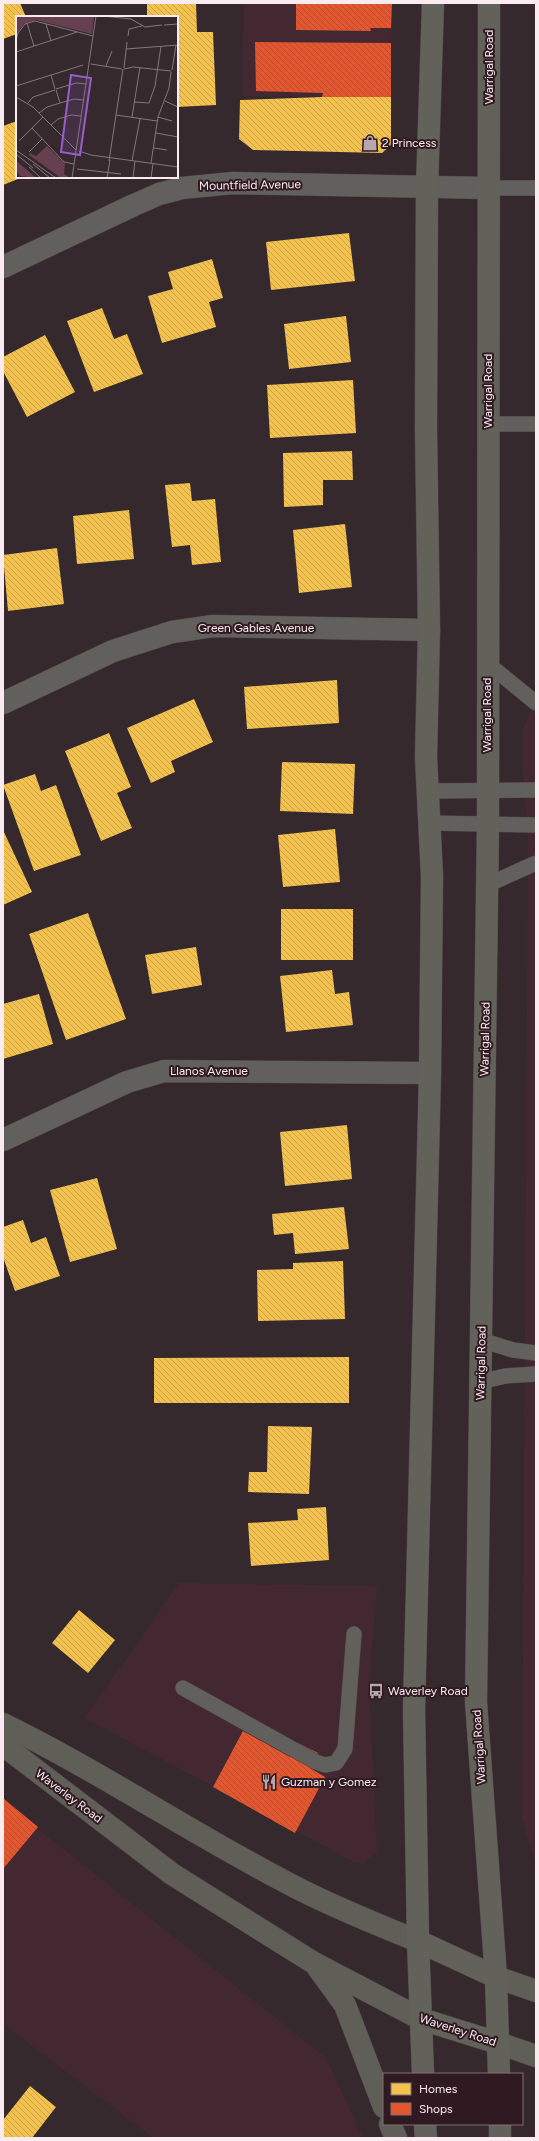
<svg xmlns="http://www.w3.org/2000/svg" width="539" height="2141" font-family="Figtree,sans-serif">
<defs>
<pattern id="homes-back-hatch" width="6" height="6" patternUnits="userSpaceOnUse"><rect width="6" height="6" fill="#f2c14e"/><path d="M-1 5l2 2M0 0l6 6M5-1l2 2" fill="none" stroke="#c8a24c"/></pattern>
<pattern id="shops-back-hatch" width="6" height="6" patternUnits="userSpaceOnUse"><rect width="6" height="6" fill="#e4572e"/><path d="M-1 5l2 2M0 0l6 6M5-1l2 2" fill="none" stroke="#ae5137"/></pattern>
</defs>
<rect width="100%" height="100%" fill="#35292d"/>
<!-- built -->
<g fill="#432832">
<polygon points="244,3 392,3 391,97 242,96"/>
<polygon points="536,698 536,1865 522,1817 528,842 523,770 523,730"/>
<polygon points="179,1583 377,1586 369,1686 377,1852 364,1863 354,1862 85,1718"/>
<polygon points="3,1801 326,2058 363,2138 154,2138 3,2024"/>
</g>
<!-- homes -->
<g fill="url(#homes-back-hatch)">
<polygon points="3,3 20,3 26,17 17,17 17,34 3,39"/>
<polygon points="147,3 196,3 197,32 213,32 216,105 177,107 177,17 147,17"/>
<polygon points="322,97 391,97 391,145 382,153 253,150 239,139 240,100"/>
<polygon points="17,121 17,177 23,177 3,185 3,126"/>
<polygon points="349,233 355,281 271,290 266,242"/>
<polygon points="212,259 223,298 209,302 216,327 162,343 148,296 173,289 168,272"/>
<polygon points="102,308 114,339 127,334 143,374 94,392 67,321"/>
<polygon points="346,316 351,362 289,369 284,324"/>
<polygon points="45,335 75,392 27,417 3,371 3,357"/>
<polygon points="353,380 356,433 270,438 267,385"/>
<polygon points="352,451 353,480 323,480 323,505 284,507 283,453"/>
<polygon points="190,483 192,501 215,499 221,562 192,565 190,545 172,547 165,485"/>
<polygon points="129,510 134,559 77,564 73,516"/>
<polygon points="345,524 352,587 299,593 293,530"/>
<polygon points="57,548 64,604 8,611 3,555"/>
<polygon points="337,680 339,723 247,729 244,687"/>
<polygon points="194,699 213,742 171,761 175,772 151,783 127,728"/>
<polygon points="109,733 131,787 117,793 132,828 101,841 65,751"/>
<polygon points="282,762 355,764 353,814 280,811"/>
<polygon points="35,774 41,791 56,785 81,855 34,871 3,785"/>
<polygon points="335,829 340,882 283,887 278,835"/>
<polygon points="3,830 32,892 3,905"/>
<rect x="281" y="909" width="72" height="51"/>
<polygon points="88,913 126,1019 66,1040 29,934"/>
<polygon points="196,947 202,985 152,994 145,955"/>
<polygon points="332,970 335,994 349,992 353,1025 286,1032 280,976"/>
<polygon points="39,994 53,1044 3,1059 3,1004"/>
<polygon points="347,1125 352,1179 285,1186 280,1132"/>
<polygon points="97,1178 117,1249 70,1262 50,1190"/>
<polygon points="344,1207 349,1249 295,1254 293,1233 274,1235 272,1214"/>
<polygon points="23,1220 31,1243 46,1237 60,1276 15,1291 3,1257 3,1227"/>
<polygon points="343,1261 345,1319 258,1321 257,1270 293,1269 293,1263"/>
<polygon points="349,1357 349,1403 154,1403 154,1358"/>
<polygon points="268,1426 312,1427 309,1494 248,1492 249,1472 267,1472"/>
<polygon points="326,1507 329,1560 251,1566 248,1523 298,1520 297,1509"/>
<polygon points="79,1610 115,1640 88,1673 52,1643"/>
<polygon points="30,2086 56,2107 32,2138 3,2138 3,2120"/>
</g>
<!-- shops -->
<g fill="url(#shops-back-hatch)">
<polygon points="296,3 392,3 391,28 370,28 371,31 296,30"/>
<polygon points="255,42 391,43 391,97 322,97 323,93 256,91"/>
<polygon points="243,1731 290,1757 298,1743 318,1753 310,1768 325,1777 295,1833 213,1787"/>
<polygon points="3,1798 38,1827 3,1869"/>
</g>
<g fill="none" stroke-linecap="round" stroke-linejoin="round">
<!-- service casing -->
<g stroke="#504549" stroke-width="16">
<g id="service">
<polyline points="489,188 536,188"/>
<polyline points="488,424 536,424"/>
<polyline points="487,663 536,703"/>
<polyline points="428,791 536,790"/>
<polyline points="429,823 536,825"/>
<polyline points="487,885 536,863"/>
<polyline points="481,1340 513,1350 536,1353"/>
<polyline points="480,1382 505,1376 536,1374"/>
<polyline points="183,1688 316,1762 325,1765 336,1763 345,1749 354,1634"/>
</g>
</g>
<!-- minor casing -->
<g stroke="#504549" stroke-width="23">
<g id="minor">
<polyline points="3,267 134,205 159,194 182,188 233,183 489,188"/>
<polyline points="3,703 113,651 172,632 213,626 429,630"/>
<polyline points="3,1140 127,1082 164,1071 430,1073"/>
</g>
</g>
<!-- primary casing -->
<g stroke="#504549" stroke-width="23">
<g id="primary">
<path d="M3 1724C105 1774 200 1839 301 1890 339 1909 378 1925 418 1941"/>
<polyline points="3,1745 172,1874 314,1963 421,2019"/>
<polyline points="318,1968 345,2005 384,2107"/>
<polyline points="496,1977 536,1991"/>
<polyline points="498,2043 536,2056"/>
<polyline points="390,2124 396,2138"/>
</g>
</g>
<!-- trunk casing -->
<g stroke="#504549" stroke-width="23">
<g id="trunk">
<polyline points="489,3 488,823 476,1702 496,1977 499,2074"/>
<polyline points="418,1941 496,1977"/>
<polyline points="421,2019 498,2043"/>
<polyline points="423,2074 418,1941 414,1709 430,1073 432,876 426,757 429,630 426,429 427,187 433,3"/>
<polyline points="425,2124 426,2138"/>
<polyline points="500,2124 500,2138"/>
</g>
</g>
<!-- service -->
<use href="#service" stroke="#62605c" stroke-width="15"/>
<!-- minor -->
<use href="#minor" stroke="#62605c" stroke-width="22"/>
<!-- primary -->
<use href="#primary" stroke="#5f5f58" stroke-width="22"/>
<!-- trunk -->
<use href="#trunk" stroke="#62625a" stroke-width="22"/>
</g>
<!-- icons -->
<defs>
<g id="shop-bare" transform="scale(1.2)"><path d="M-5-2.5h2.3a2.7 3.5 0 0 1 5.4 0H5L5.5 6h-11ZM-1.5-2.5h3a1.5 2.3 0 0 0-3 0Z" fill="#b5a7ac" stroke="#301a22" stroke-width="2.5" paint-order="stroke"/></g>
<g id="bus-bare" transform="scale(1.2)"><path d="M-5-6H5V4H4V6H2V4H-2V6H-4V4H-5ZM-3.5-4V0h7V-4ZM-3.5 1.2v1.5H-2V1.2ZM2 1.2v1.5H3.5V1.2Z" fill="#b5a7ac" stroke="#301a22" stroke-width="2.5" paint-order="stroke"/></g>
<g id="restaurant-bare" transform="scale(1.2)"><path d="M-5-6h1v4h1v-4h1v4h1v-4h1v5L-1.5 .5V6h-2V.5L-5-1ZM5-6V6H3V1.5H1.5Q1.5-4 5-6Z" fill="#b5a7ac" stroke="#301a22" stroke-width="2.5" paint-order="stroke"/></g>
</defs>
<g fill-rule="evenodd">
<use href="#shop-bare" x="370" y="143"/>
<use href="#bus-bare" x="376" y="1691"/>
<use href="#restaurant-bare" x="269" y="1782"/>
</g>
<g text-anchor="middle" stroke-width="4" stroke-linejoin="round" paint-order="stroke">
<!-- street labels -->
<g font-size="12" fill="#faebf0" stroke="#301a22">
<text transform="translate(489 67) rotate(-90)" y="4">Warrigal Road</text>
<text transform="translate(250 185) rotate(-1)" y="4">Mountfield Avenue</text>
<text transform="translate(488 391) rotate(-90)" y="4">Warrigal Road</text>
<text x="256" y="632">Green Gables Avenue</text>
<text transform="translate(487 715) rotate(-90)" y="4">Warrigal Road</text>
<text transform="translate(485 1039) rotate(-89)" y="4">Warrigal Road</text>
<text x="209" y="1075">Llanos Avenue</text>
<text transform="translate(481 1363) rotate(-89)" y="4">Warrigal Road</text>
<text transform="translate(479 1747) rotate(-94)" y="4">Warrigal Road</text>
<text transform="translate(69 1796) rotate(37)" y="4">Waverley Road</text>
<text transform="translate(458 2030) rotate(18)" y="4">Waverley Road</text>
</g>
<!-- poi labels -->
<g font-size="12" fill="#faebf0" stroke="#301a22" text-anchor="start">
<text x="382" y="147">2 Princess</text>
<text x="388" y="1695">Waverley Road</text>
<text x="281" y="1786">Guzman y Gomez</text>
</g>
</g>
<!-- overview -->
<g transform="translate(16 16)">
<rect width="162" height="162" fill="#35292d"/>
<path d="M0 0H78L76 18 20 4 8 8 0 19Z" fill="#66404f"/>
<path d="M31 130 49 148 48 158 54 162H45L13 139 14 137 20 140ZM0 145 10 153 20 162 4 160 0 154Z" fill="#66404f"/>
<path fill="none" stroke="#84777b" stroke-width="1" d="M87 0 115 3 129 11 146 9M11 7 18 30M30 8 35 25M148 9 162 8M112 20 113 13 126 10M0 25 2 17 9 8 19 5 77 20M110 33 162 29M0 36 61 16M75 48 106 53M90 50 96 35M108 52 111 26M108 53 117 51 155 55M156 54 160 29M35 59 39 73M0 70 67 49M40 73 60 67 71 68M40 74 44 87M0 81 17 91 60 134M149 85 162 91M118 86 133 87 139 70 145 30M12 87 17 81 39 74M23 97 31 91 44 87 58 83 67 84M100 99 141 105M116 101 124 51M142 101 156 105M35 109 42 103 55 99 65 100M16 112 48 146 58 148M140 117 162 121M3 125 27 101M138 132 151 134M0 134 40 162M63 135 75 139 162 151M13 136 26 123M0 138 17 152M93 145 107 53M116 145 124 103M135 147 142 101 153 72 155 56M17 148 34 162M13 151 25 162M61 153 105 158M56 162 80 0M91 162 94 144M117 162 119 145M135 162 137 148"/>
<path fill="#9b5ccb" fill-opacity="0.15" stroke="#9b5ccb" stroke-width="2" d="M55 59 75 62 64 139 45 136Z"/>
<rect width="162" height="162" fill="none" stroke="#faebf0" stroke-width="2"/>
</g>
<!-- border -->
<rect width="539" height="2141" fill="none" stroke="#faebf0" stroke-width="8"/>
<!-- legend -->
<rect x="383" y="2073" width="140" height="52" fill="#301a22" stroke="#816e74"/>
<rect x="391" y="2083" width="20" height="12" fill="#f2c14e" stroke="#816e74"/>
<text x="419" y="2093" font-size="12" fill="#faebf0">Homes</text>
<rect x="391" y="2103" width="20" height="12" fill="#e4572e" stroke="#816e74"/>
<text x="419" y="2113" font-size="12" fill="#faebf0">Shops</text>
</svg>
